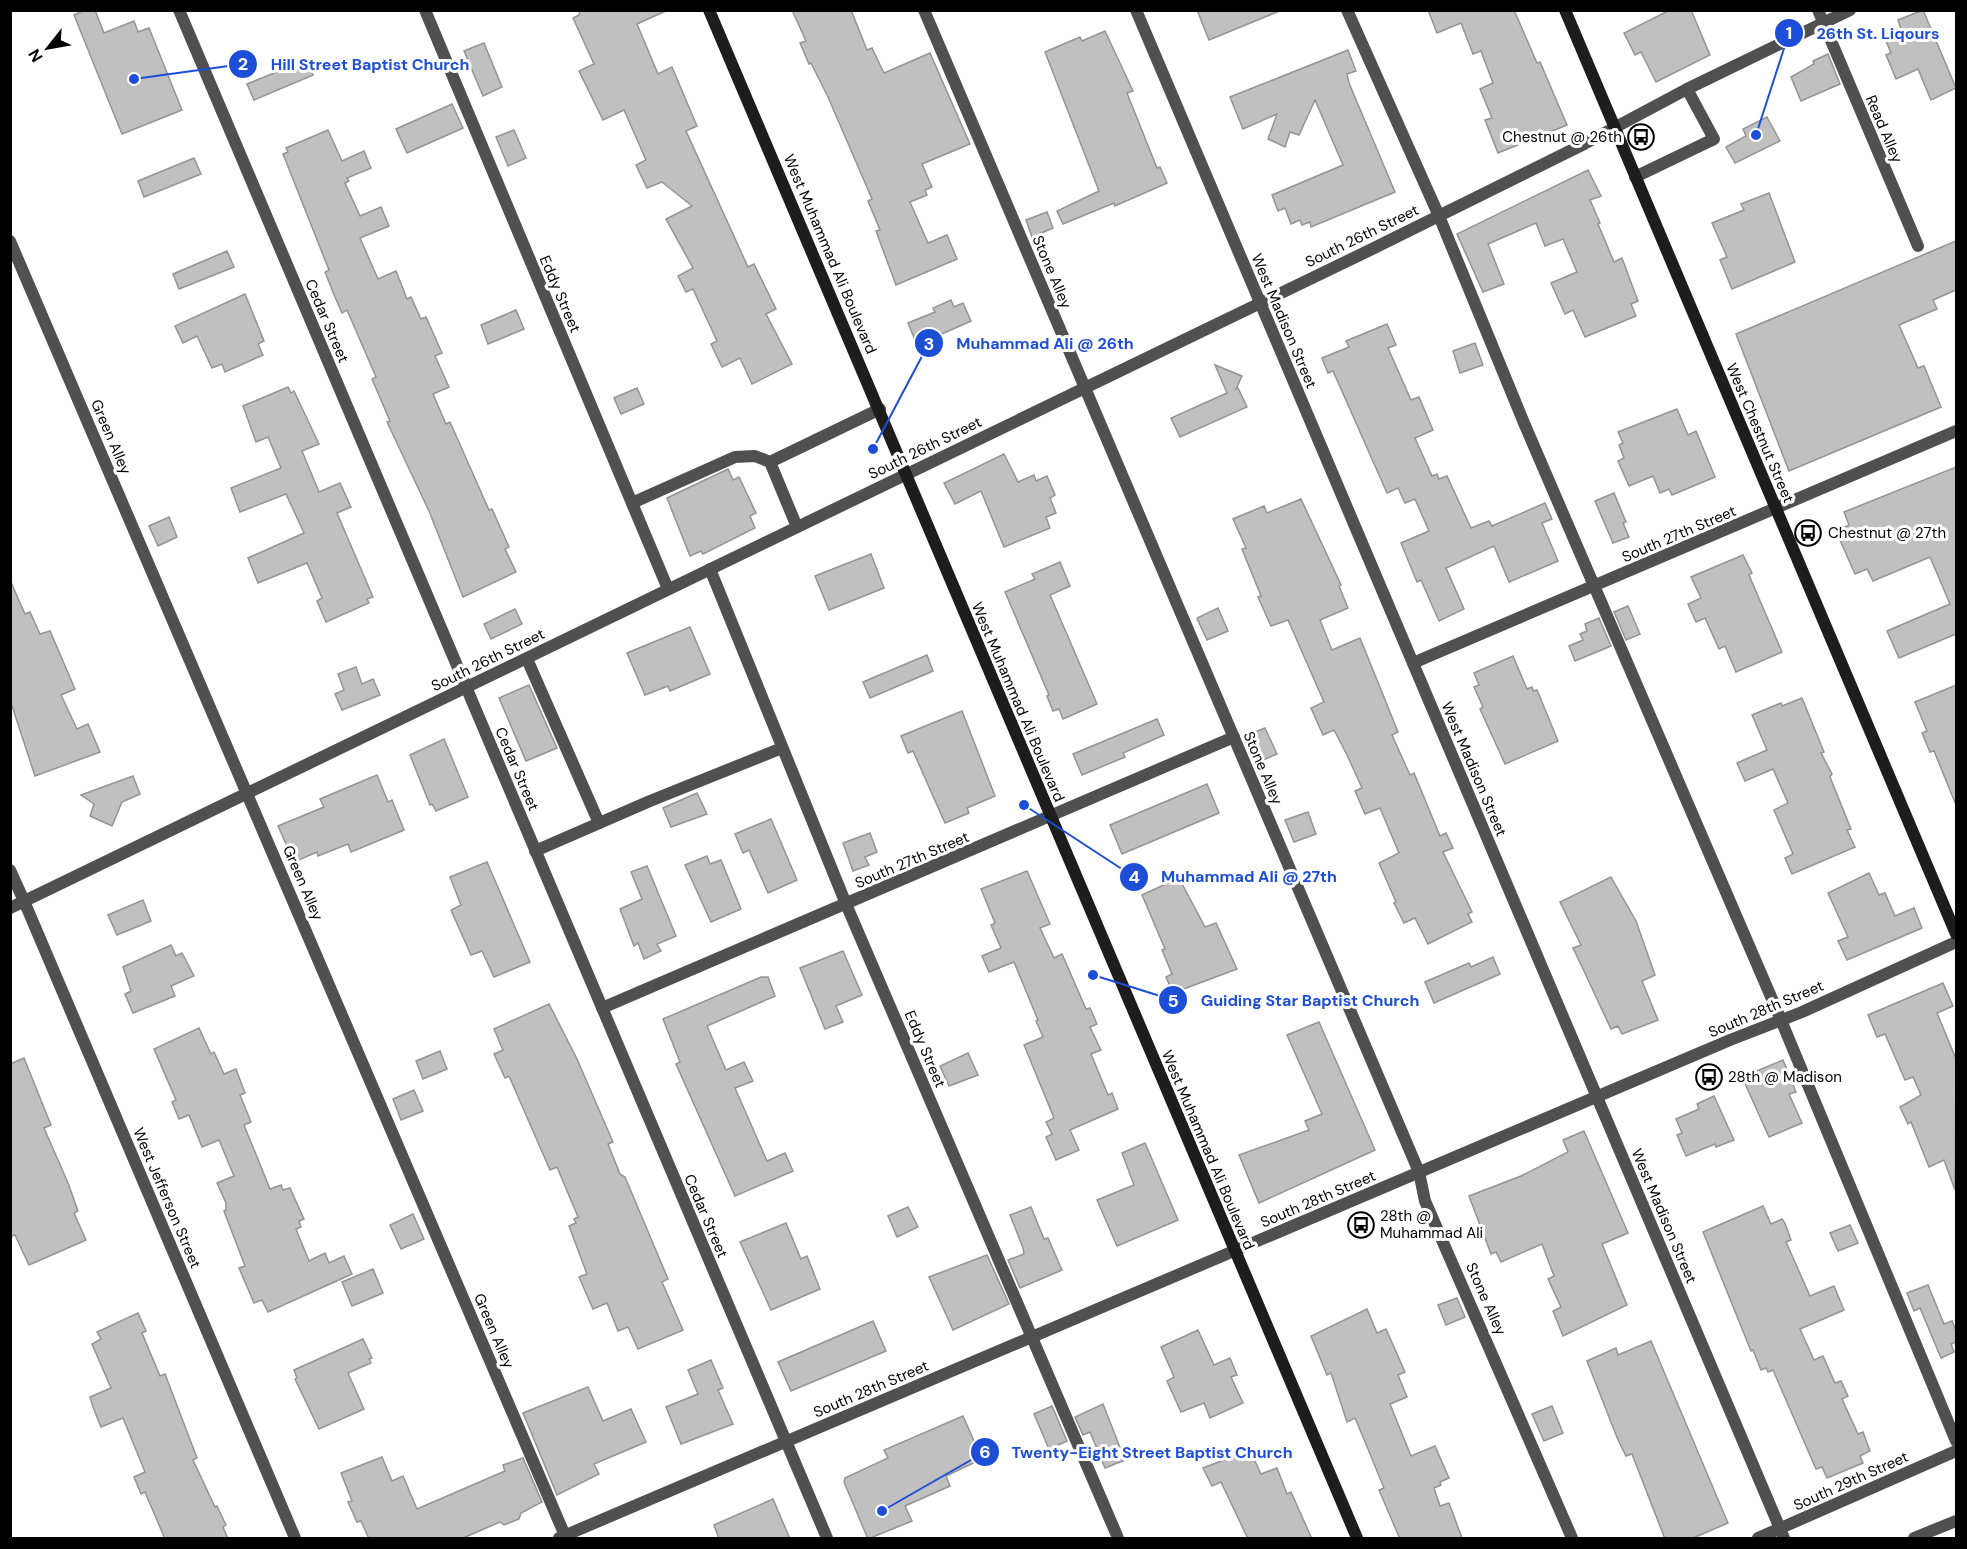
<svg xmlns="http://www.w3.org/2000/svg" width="1967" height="1549" font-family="'DM Sans',sans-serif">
<rect width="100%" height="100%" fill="#fff"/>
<!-- building -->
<g fill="#c0c0c0" stroke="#949494" stroke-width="1.5">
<polygon points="85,10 95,10 104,33 134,21 138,32 149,28 182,110 122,134 74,15"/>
<polygon points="580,10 668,10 637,24 658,74 672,67 697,126 686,131 748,267 754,264 776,309 766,314 792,364 752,384 740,358 722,367 711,344 717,341 693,289 686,292 678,276 693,268 666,219 692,206 662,182 647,188 636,165 646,160 624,110 603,120 579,71 594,64 573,18 579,15"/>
<polygon points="792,10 851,10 867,50 872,48 884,73 930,53 970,144 922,164 932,187 925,190 927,195 910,202 928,243 947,235 957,259 896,285 876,231 880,230 868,201 872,199 828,97 811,63 809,64 800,43 806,41"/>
<polygon points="1197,10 1282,10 1209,40"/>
<polygon points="1428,10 1514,10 1537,63 1540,62 1567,125 1498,153 1485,120 1492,118 1480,89 1493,83 1481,51 1473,54 1461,23 1437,33"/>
<polygon points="1670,10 1691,10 1710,55 1656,82 1641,52 1635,55 1624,33"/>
<polygon points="1923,10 1956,88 1931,100 1918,69 1896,79 1886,55 1891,53 1884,36 1901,29 1898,20"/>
<polygon points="1105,31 1133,91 1127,93 1157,168 1160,167 1167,183 1115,206 1114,203 1063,224 1057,211 1099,191 1045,52 1080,37 1082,41"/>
<polygon points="484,43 502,87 483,96 464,51"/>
<polygon points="1348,50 1356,71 1347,74 1349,83 1395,192 1311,227 1310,222 1302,225 1300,220 1291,224 1285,208 1278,211 1272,195 1343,165 1315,100 1299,135 1290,132 1285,147 1268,139 1277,114 1243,129 1230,97"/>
<polygon points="1828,54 1840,84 1801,101 1791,77 1814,64 1813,61"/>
<polygon points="306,60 313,75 254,100 247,84"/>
<polygon points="452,104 463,128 407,153 396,129"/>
<polygon points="1767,117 1780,141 1735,163 1726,147 1746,136 1743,129"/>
<polygon points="328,130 342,161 364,151 371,168 347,178 349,181 345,183 360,216 381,207 389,226 360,238 378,279 396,271 407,299 411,297 421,319 426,317 442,353 435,356 449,387 433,394 446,424 450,422 489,510 492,509 509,547 505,549 516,572 463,597 429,511 387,422 390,421 372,379 376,377 347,310 342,313 335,297 325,272 329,270 283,154 288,152 286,148"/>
<polygon points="514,130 526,158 508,166 496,137"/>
<polygon points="194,158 201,174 144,197 138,181"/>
<polygon points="1588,170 1601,196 1590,200 1600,223 1598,224 1614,262 1622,258 1638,301 1631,304 1636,316 1585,337 1573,310 1565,314 1551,283 1577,272 1563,239 1545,246 1536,223 1488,244 1504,284 1483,292 1457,234"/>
<polygon points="1769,193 1795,262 1732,289 1720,260 1727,257 1712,223 1744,210 1741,204"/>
<polygon points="1047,212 1053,228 1032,237 1026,220"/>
<polygon points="1956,241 1956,290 1933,300 1937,309 1899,325 1918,368 1924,366 1941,407 1789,471 1736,334"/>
<polygon points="227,251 234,267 179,289 173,274"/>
<polygon points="245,294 264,341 258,344 263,355 225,372 222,364 212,368 197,336 183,343 175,326"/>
<polygon points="951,300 954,307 963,303 971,321 917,345 908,323 935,312 933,308"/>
<polygon points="516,310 524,329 488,344 481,325"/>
<polygon points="1387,324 1396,345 1388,348 1411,400 1419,397 1433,430 1415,438 1432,476 1437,474 1439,479 1447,476 1471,528 1489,521 1492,526 1545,503 1552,519 1542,523 1558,561 1509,582 1494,546 1446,568 1464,609 1439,621 1421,580 1417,582 1401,543 1429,531 1415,499 1405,503 1398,488 1387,493 1333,371 1328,373 1322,358 1349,347 1346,341"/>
<polygon points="1475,343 1483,365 1460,373 1453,351"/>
<polygon points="1215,365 1242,376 1236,389 1238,388 1247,407 1180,437 1171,418 1227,393"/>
<polygon points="288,387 291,393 294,391 319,444 302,451 319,492 340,483 351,507 337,513 373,597 367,599 369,603 326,622 317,601 322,598 307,563 258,583 248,558 304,533 286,494 240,512 231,488 281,468 268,437 256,442 243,406"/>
<polygon points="637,388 644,404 621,414 614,398"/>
<polygon points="1677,409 1688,435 1696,431 1715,477 1672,495 1669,489 1660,493 1653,476 1629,486 1618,461 1624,458 1619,445 1623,443 1618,432"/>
<polygon points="1004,454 1018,482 1034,475 1036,481 1047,476 1055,495 1050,498 1056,513 1046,517 1050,528 1004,547 981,491 955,504 944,483"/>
<polygon points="1956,467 1956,634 1899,658 1887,631 1950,604 1930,557 1873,581 1867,569 1855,574 1836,531 1849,525 1844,512"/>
<polygon points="728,469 733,480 739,477 756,513 750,516 755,528 703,554 701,551 690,556 667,498"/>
<polygon points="1614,493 1626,522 1623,523 1629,537 1613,543 1595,501"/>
<polygon points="1301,499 1341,585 1339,586 1348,608 1320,620 1332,650 1360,638 1398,732 1392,735 1410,775 1414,773 1440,836 1446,833 1453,848 1443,852 1472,912 1468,914 1472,922 1428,944 1415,918 1404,923 1394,903 1396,902 1379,863 1399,853 1380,808 1365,814 1355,791 1362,788 1347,755 1334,730 1323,735 1311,708 1324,702 1288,620 1271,626 1258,597 1261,596 1242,549 1246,548 1233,519 1264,506 1267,513"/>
<polygon points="169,517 177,537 158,546 149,526"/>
<polygon points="871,554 884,588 829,610 815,576"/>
<polygon points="1743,555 1752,573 1749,575 1782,652 1736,672 1725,646 1719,649 1705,618 1696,622 1688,604 1701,598 1691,577"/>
<polygon points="1060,562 1070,586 1050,595 1097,704 1063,719 1059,709 1053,711 1047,696 1049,695 1005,592 1035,579 1032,574"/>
<polygon points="10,580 25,614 30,612 40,634 50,631 75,689 61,695 77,729 88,724 100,752 35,776 10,700"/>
<polygon points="1628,606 1640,634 1626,640 1614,612"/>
<polygon points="1218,608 1228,631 1207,640 1197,618"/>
<polygon points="515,609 522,624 491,639 484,624"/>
<polygon points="1599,618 1611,646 1575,661 1569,646 1583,640 1580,634 1587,631 1585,624"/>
<polygon points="690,627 710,674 670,691 668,686 645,695 627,653"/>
<polygon points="927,655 933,671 870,698 863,682"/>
<polygon points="1513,656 1527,689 1532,687 1533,691 1537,690 1558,741 1505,764 1480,709 1483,707 1474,687 1479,685 1474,673"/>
<polygon points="356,667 362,684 373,679 380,695 342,710 335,694 344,690 338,674"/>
<polygon points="529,685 557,748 526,761 499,698"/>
<polygon points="1956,685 1956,805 1934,751 1930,752 1922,733 1927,731 1915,702"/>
<polygon points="1802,698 1824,752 1821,753 1832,774 1830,777 1851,829 1847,830 1855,847 1792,874 1785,858 1793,854 1774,810 1788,803 1773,769 1745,781 1737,763 1767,750 1752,715 1781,703 1782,706"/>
<polygon points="962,711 995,796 967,808 969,813 945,823 913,751 908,753 901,736"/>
<polygon points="1157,719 1164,735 1123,753 1125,757 1082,775 1073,754"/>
<polygon points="1265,728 1277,754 1256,763 1245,736"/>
<polygon points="444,739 468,797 436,811 432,804 430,805 410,755"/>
<polygon points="377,775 388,802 392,800 404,830 351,852 348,844 318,856 317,852 294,862 278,826 324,807 320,799"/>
<polygon points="133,776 140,794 122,802 112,826 90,816 94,804 81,795"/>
<polygon points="1207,784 1219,813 1122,854 1110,825"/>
<polygon points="697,793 707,814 671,827 663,808"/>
<polygon points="1308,812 1316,834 1294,842 1285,820"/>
<polygon points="771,819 797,880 768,893 749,850 743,853 735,834"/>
<polygon points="870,833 877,852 865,857 869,865 853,871 843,843"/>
<polygon points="707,856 710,864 721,860 741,909 711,922 685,865"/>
<polygon points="487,862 530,962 494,977 482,951 471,955 451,910 461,905 450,877"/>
<polygon points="647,866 676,936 657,944 661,951 644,959 638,943 634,946 620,909 642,899 631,872"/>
<polygon points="1027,871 1050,924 1040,928 1054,958 1062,954 1086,1009 1090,1008 1097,1024 1090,1027 1101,1050 1091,1054 1108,1095 1112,1093 1118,1109 1070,1130 1079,1150 1056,1160 1046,1137 1052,1134 1046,1122 1054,1118 1024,1045 1043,1037 1036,1021 1038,1020 1014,962 989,972 982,956 1001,948 991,925 995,923 981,889"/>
<polygon points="1869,873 1879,895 1885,893 1895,916 1914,908 1922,928 1847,960 1838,941 1848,937 1828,893"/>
<polygon points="1611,877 1636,921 1655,975 1642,981 1658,1020 1622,1034 1618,1026 1611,1029 1583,969 1573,948 1581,945 1560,902"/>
<polygon points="1179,878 1205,927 1216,923 1237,969 1173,993 1166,977 1172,974 1162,950 1165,949 1142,895"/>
<polygon points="143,900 151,921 117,935 108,915"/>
<polygon points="171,945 176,956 182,953 194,976 171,986 175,996 133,1013 125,994 131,991 123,967"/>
<polygon points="843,951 862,995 836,1006 843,1022 825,1029 800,968"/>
<polygon points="1493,957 1500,974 1434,1003 1425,982 1469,963 1471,967"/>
<polygon points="761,977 768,977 775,996 707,1026 726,1070 744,1062 753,1081 735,1088 767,1161 785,1153 793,1171 735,1196 676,1064 680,1062 663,1019"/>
<polygon points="1943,983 1953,1006 1937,1013 1956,1059 1955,1190 1944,1160 1929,1167 1911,1122 1908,1124 1900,1107 1921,1095 1913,1077 1905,1080 1885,1034 1877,1037 1868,1015"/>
<polygon points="549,1004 577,1059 613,1142 608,1144 620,1174 625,1177 668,1279 662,1282 683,1330 638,1349 628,1327 618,1331 607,1303 593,1309 579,1277 587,1274 569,1226 576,1223 574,1219 578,1217 557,1167 550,1170 509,1076 505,1078 494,1054 503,1050 494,1029"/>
<polygon points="1319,1022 1375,1150 1259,1203 1239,1155 1309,1130 1305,1121 1322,1114 1287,1035"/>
<polygon points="199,1028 211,1054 214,1052 224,1074 236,1069 245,1093 240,1095 251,1122 244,1125 270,1189 281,1185 283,1190 290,1188 304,1219 299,1221 301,1227 296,1229 309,1261 325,1253 329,1263 344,1256 352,1274 268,1312 262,1300 254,1303 239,1268 245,1266 224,1211 226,1210 226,1203 217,1183 234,1176 219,1140 202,1147 189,1115 179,1119 172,1102 176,1100 154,1049"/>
<polygon points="440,1051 447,1069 423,1079 416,1061"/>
<polygon points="968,1053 978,1075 949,1086 940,1066"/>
<polygon points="24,1058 51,1125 44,1128 68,1183 78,1211 74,1213 86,1240 29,1265 15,1235 10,1237 10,1064"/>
<polygon points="1783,1060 1796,1092 1789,1094 1802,1123 1769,1137 1742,1077"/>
<polygon points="414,1090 423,1111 401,1120 393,1099"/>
<polygon points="1714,1096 1734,1140 1716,1147 1715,1144 1686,1156 1677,1135 1682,1133 1676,1119 1699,1109 1697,1104"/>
<polygon points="1584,1131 1628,1233 1602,1244 1627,1305 1563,1336 1553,1311 1561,1307 1548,1279 1554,1276 1542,1244 1501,1262 1496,1252 1491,1254 1469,1196 1521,1176 1568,1152 1563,1140"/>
<polygon points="1145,1143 1178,1220 1117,1246 1097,1200 1134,1185 1122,1153"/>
<polygon points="1763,1206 1771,1224 1782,1219 1785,1223 1791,1240 1786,1242 1810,1296 1834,1286 1844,1310 1800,1329 1814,1360 1823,1356 1835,1383 1841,1381 1848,1396 1842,1399 1858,1434 1863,1432 1870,1451 1860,1456 1863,1463 1827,1478 1822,1467 1816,1469 1773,1370 1768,1372 1766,1368 1761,1370 1753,1350 1751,1351 1703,1232"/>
<polygon points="908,1207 918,1227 897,1237 888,1216"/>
<polygon points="1031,1207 1044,1239 1048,1238 1062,1270 1020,1288 1008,1260 1024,1254 1023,1248 1010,1215"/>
<polygon points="413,1214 424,1239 401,1249 390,1225"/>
<polygon points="786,1223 801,1259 807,1256 820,1289 771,1310 740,1242"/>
<polygon points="1850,1225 1858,1243 1838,1251 1830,1233"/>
<polygon points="987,1255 1009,1304 953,1330 929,1277"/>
<polygon points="373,1269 383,1293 352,1306 342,1282"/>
<polygon points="1928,1285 1944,1324 1952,1321 1956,1331 1956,1342 1951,1344 1954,1352 1941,1358 1920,1308 1914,1311 1907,1293"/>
<polygon points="1457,1298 1465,1317 1446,1325 1438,1305"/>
<polygon points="1367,1309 1377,1333 1386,1329 1405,1372 1398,1375 1407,1397 1390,1404 1411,1456 1435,1446 1449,1478 1440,1482 1441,1485 1434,1488 1440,1506 1449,1503 1462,1538 1400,1539 1379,1490 1384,1488 1363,1437 1355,1418 1347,1422 1331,1373 1327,1375 1311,1336"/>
<polygon points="138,1313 146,1331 142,1333 160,1376 165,1374 197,1458 193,1460 215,1507 217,1506 226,1525 223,1527 228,1539 165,1539 145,1492 141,1494 134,1477 145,1472 123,1418 101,1427 93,1407 90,1397 111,1388 92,1344 101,1339 97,1332"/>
<polygon points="873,1321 886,1351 791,1391 778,1362"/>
<polygon points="1198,1330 1214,1365 1230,1358 1237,1375 1231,1377 1243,1403 1210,1418 1204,1403 1181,1412 1167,1381 1174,1377 1161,1347"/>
<polygon points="363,1339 372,1358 369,1359 371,1363 348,1373 364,1409 319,1429 295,1379 297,1378 294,1370"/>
<polygon points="1651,1341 1728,1523 1691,1539 1665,1539 1632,1454 1626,1456 1618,1440 1587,1361 1616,1348 1618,1355"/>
<polygon points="711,1360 723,1388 718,1390 733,1424 681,1444 666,1407 698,1394 688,1370"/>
<polygon points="588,1387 603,1421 631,1409 646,1442 594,1464 599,1474 557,1495 523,1413"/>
<polygon points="1103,1404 1125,1460 1105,1468 1090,1432 1083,1435 1075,1417"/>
<polygon points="1052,1406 1067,1441 1049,1449 1034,1414"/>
<polygon points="1552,1406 1563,1433 1544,1441 1532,1414"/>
<polygon points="963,1416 982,1459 946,1476 950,1486 905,1506 912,1521 868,1539 844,1482 845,1478 888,1458 884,1450"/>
<polygon points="1250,1450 1261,1474 1277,1468 1287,1494 1291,1492 1312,1539 1248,1539 1221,1482 1212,1486 1203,1468"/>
<polygon points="382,1457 392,1481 403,1476 417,1509 505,1471 503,1465 523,1458 542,1502 521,1513 519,1519 504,1525 500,1522 461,1539 369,1539 361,1521 357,1522 348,1502 352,1501 341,1473"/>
<polygon points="773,1499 790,1539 719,1539 714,1525"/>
</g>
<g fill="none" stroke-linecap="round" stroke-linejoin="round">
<!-- service -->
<g stroke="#505050" stroke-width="12">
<polyline points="425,10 668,589"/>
<polyline points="924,10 1419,1172 1425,1201 1572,1538"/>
<polyline points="1347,10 1439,216 1524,423 1781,1020 1956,1441"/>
<polyline points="1635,177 1714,139 1687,89"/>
<polyline points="10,241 566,1538"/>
<polyline points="770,462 880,409"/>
<polyline points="632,503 735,457 755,456 770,462 797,527"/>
<polyline points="710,569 846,904 1118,1538"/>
<polyline points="527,659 599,823"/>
<polyline points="535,851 650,801 782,748"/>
<polyline points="1914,1538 1956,1521"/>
</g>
<!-- minor -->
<g stroke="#505050" stroke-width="12">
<polyline points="179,10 827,1538"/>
<polyline points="1136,10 1784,1538"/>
<polyline points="1818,10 1918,246"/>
<polyline points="1413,663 1956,431"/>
<polyline points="24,901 295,1538"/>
<polyline points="602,1008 1234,737"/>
<polyline points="559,1538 1730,1040 1802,1012 1956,942"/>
<polyline points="1758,1538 1956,1451"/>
</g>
<!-- tertiary -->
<g stroke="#505050" stroke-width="12">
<polyline points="10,870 24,901"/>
<polyline points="10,908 1370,250 1584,144 1687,89 1850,10"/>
</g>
<!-- secondary -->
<g stroke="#1d1d1d" stroke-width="12">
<polyline points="709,10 1357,1538"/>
<polyline points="1565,10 1956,934"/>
</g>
</g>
<!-- icons -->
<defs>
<g id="bus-ring" transform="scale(1.35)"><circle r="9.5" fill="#fff" stroke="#000" stroke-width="1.5"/><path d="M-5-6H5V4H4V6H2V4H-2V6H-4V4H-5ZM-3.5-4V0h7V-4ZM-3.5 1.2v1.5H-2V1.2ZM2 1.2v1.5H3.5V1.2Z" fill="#000"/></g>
</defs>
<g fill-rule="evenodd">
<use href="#bus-ring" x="1641" y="137"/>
<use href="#bus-ring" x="1808" y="533"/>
<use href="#bus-ring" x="1709" y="1077"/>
<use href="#bus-ring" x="1361" y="1225"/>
</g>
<g text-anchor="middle" stroke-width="6" stroke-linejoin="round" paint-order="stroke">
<!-- street labels -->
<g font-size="15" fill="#000" stroke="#fff">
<text transform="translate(1884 129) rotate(67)" y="5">Read Alley</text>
<text transform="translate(1362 236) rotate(-26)" y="5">South 26th Street</text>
<text transform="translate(830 254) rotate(67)" y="5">West Muhammad Ali Boulevard</text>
<text transform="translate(1052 272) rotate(67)" y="5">Stone Alley</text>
<text transform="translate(560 294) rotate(67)" y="5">Eddy Street</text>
<text transform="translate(327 321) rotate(67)" y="5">Cedar Street</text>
<text transform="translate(1284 321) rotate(67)" y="5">West Madison Street</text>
<text transform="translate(1760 433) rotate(67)" y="5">West Chestnut Street</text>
<text transform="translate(111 437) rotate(67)" y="5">Green Alley</text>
<text transform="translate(925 448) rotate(-26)" y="5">South 26th Street</text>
<text transform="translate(1679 534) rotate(-23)" y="5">South 27th Street</text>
<text transform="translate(488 660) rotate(-26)" y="5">South 26th Street</text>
<text transform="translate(1018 702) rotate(67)" y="5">West Muhammad Ali Boulevard</text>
<text transform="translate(1263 768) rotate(67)" y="5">Stone Alley</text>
<text transform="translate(517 769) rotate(67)" y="5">Cedar Street</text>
<text transform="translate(1474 769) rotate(67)" y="5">West Madison Street</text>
<text transform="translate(912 860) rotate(-23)" y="5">South 27th Street</text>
<text transform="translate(303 883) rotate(67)" y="5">Green Alley</text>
<text transform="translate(1766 1009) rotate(-23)" y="5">South 28th Street</text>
<text transform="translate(925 1049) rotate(67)" y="5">Eddy Street</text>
<text transform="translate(1208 1150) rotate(67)" y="5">West Muhammad Ali Boulevard</text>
<text transform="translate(167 1198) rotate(67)" y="5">West Jefferson Street</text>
<text transform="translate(1318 1199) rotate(-23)" y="5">South 28th Street</text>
<text transform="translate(706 1216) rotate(67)" y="5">Cedar Street</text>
<text transform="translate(1664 1216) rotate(67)" y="5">West Madison Street</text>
<text transform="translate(1486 1299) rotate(66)" y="5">Stone Alley</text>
<text transform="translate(494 1331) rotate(67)" y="5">Green Alley</text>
<text transform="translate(871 1389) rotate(-23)" y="5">South 28th Street</text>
<text transform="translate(1851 1481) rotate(-24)" y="5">South 29th Street</text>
</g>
<!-- poi labels -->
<g font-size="15" fill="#000" stroke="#fff" text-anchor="start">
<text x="1622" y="142" text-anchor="end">Chestnut @ 26th</text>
<text x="1828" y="538">Chestnut @ 27th</text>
<text x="1728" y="1082">28th @ Madison</text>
<text x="1380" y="1221">28th @<tspan x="1380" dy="17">Muhammad Ali</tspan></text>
</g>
</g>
<!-- callouts -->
<path fill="none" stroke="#1d4ed8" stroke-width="2" d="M1756 135L1789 33M134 79L243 64M873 449L929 343M1024 805L1134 877M1093 975L1173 1000M882 1511L985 1452"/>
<g fill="#1d4ed8" stroke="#fff" stroke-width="2">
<circle cx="1756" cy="135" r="6"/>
<circle cx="134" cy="79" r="6"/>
<circle cx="873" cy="449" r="6"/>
<circle cx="1024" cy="805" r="6"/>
<circle cx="1093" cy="975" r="6"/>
<circle cx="882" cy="1511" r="6"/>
<circle cx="1789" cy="33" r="15"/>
<circle cx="243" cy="64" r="15"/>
<circle cx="929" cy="343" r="15"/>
<circle cx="1134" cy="877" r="15"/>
<circle cx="1173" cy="1000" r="15"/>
<circle cx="985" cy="1452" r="15"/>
</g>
<g font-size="18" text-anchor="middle" font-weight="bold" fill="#fff">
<text x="1789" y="39">1</text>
<text x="243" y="70">2</text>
<text x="929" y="350">3</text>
<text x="1134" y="883">4</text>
<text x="1173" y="1007">5</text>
<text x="985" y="1458">6</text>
</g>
<g font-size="16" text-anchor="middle" font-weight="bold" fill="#1d4ed8" stroke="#fff" stroke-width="6" stroke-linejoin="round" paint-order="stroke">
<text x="1878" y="39">26th St. Liqours</text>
<text x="370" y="70">Hill Street Baptist Church</text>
<text x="1045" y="349">Muhammad Ali @ 26th</text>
<text x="1249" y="882">Muhammad Ali @ 27th</text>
<text x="1310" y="1006">Guiding Star Baptist Church</text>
<text x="1152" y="1458">Twenty-Eight Street Baptist Church</text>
</g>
<!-- border -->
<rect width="1967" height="1549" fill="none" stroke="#000000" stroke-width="24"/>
<!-- north arrow -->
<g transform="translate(48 48) rotate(239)" stroke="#ffffff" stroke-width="4.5" paint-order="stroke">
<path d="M0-4.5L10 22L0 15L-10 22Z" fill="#000000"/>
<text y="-9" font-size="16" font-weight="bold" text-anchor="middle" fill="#000000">N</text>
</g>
</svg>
